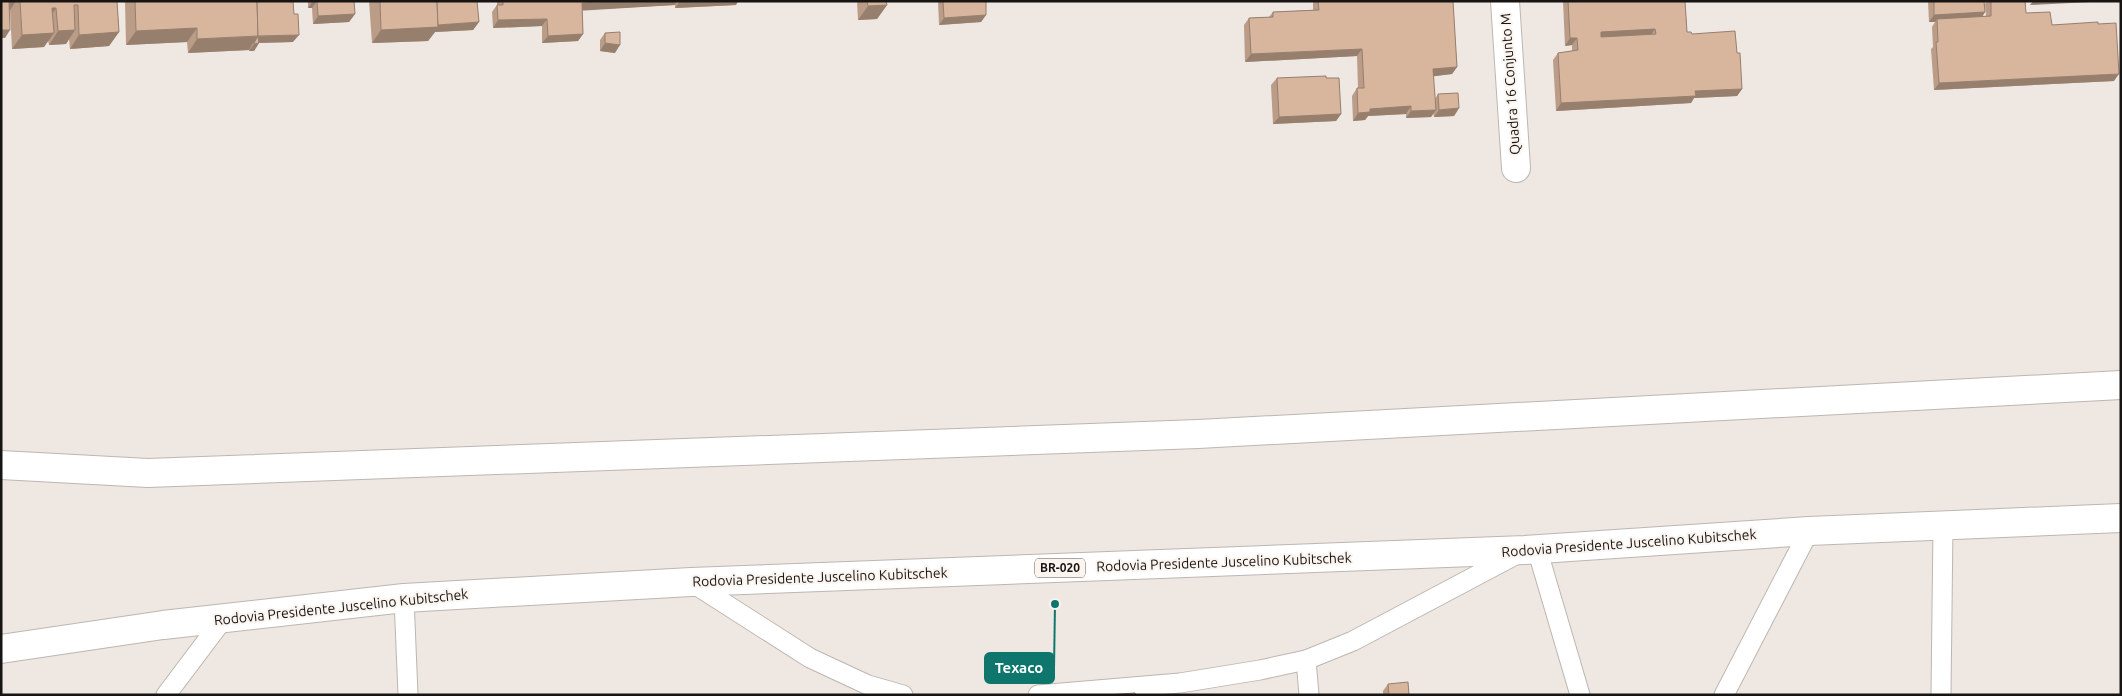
<svg xmlns="http://www.w3.org/2000/svg" width="2122" height="696" font-family="Ubuntu,sans-serif">
<rect width="100%" height="100%" fill="#eee7e2"/>
<g fill="none" stroke-linecap="round" stroke-linejoin="round">
<!-- lane casing -->
<g stroke="#bdb6b2" stroke-width="21">
<g id="lane">
<polyline points="1537,549 1580,695"/>
<polyline points="691,582 810,658 868,685 903,695"/>
<polyline points="404,598 408,695"/>
<polyline points="1306,660 1309,695"/>
<polyline points="166,695 224,618"/>
<polyline points="1038,695 1180,683 1260,670 1306,660 1353,641 1519,553"/>
<polyline points="1724,695 1809,531"/>
<polyline points="1941,695 1943,525"/>
</g>
</g>
<!-- street casing -->
<g stroke="#bdb6b2" stroke-width="30">
<polyline id="street" points="1505,1 1516,168"/>
</g>
<!-- highway casing -->
<g stroke="#bdb6b2" stroke-width="30">
<g id="highway">
<polyline points="1,465 148,473 1198,434 2121,385"/>
<polyline points="1,649 163,625 404,598 691,582 1525,550 1809,531 2121,518"/>
</g>
</g>
<!-- lane -->
<use href="#lane" stroke="#fff" stroke-width="19"/>
<!-- street -->
<use href="#street" stroke="#fff" stroke-width="28"/>
<!-- highway -->
<use href="#highway" stroke="#fff" stroke-width="28"/>
</g>
<!-- wall -->
<g fill="#ba9c87">
<polygon points="1,1 117,1 119,32 109,46 70,49 69,39 66,44 49,45 48,40 44,47 12,49 10,10 9,10 5,38 1,38"/>
<polygon points="125,1 293,1 293,42 259,43 254,51 249,51 249,50 188,53 187,42 126,45"/>
<polygon points="308,1 354,1 355,14 349,22 313,24 312,8 308,8"/>
<polygon points="369,1 477,1 479,22 473,30 435,32 428,41 372,43"/>
<polygon points="497,1 738,1 736,5 675,8 675,5 582,10 583,34 578,41 542,43 542,26 493,28 492,12 497,5"/>
<polygon points="857,1 886,1 887,5 877,19 858,20"/>
<polygon points="938,1 986,1 986,15 981,22 939,25"/>
<polygon points="1313,1 1453,1 1457,67 1452,74 1433,76 1435,99 1438,94 1459,108 1454,116 1434,117 1433,113 1431,117 1406,118 1406,114 1368,116 1365,120 1353,121 1352,96 1357,88 1358,88 1357,56 1245,62 1244,25 1249,18 1269,17 1273,12 1313,10"/>
<polygon points="1563,1 1685,1 1687,32 1737,53 1742,89 1737,96 1694,98 1691,103 1556,111 1553,60 1558,53 1572,51 1572,45 1565,46"/>
<polygon points="1928,1 1984,1 1985,12 1982,17 1986,16 1985,4 1987,1 2025,1 2026,13 2052,25 2098,24 2114,81 1934,90 1931,49 1933,47 1932,27 1935,22 1929,22"/>
<polygon points="605,33 615,53 600,51 600,40"/>
<polygon points="1277,78 1341,114 1336,121 1273,124 1271,85"/>
<polygon points="1388,684 1409,695 1383,695 1383,691"/>
</g>
<!-- shaded-wall -->
<g fill="#977f6e">
<polygon points="11,1 16,1 10,10 4,10"/>
<polygon points="313,1 317,1 312,8 308,8"/>
<polygon points="617,1 677,1 675,5 576,11 582,3"/>
<polygon points="680,1 738,1 736,5 675,8"/>
<polygon points="2033,1 2110,1 2030,5"/>
<polygon points="887,5 877,19 858,20 868,6"/>
<polygon points="52,8 56,8 47,22"/>
<polygon points="1985,12 1980,20 1937,19 1935,22 1929,22 1934,15"/>
<polygon points="355,14 349,22 313,24 318,16"/>
<polygon points="986,15 981,22 939,25 944,18"/>
<polygon points="547,19 542,26 493,28 498,20"/>
<polygon points="479,22 473,30 435,32 428,41 372,43 381,30 438,25"/>
<polygon points="197,28 187,42 126,45 136,31"/>
<polygon points="1655,29 1650,36 1595,40 1601,32"/>
<polygon points="1,30 10,30 5,38 1,38"/>
<polygon points="75,30 66,44 49,45 58,31"/>
<polygon points="119,32 109,46 70,49 79,35"/>
<polygon points="54,33 44,47 12,49 22,35"/>
<polygon points="583,34 578,41 542,43 548,36"/>
<polygon points="299,35 293,42 253,43 249,50 188,53 197,39"/>
<polygon points="1570,38 1577,38 1572,45 1565,46"/>
<polygon points="259,43 254,51 249,51 254,44"/>
<polygon points="605,43 620,45 615,53 600,51"/>
<polygon points="1362,49 1357,56 1245,62 1251,54"/>
<polygon points="1457,67 1452,74 1428,77 1433,69"/>
<polygon points="2119,74 2114,81 1934,90 1939,83"/>
<polygon points="1742,89 1737,96 1694,98 1691,103 1556,111 1561,103 1695,91"/>
<polygon points="1411,106 1406,114 1368,116 1365,120 1353,121 1358,113 1370,109"/>
<polygon points="1459,108 1454,116 1434,117 1439,110"/>
<polygon points="1436,110 1431,117 1406,118 1411,111"/>
<polygon points="1341,114 1336,121 1273,124 1279,117"/>
</g>
<!-- building -->
<g fill="#d8b59d" stroke="#977f6e" fill-rule="evenodd">
<polygon points="1,1 9,1 10,30 1,30"/>
<polygon points="20,1 117,1 119,32 79,35 78,5 74,5 75,30 58,31 56,8 52,8 54,33 22,35"/>
<polygon points="135,1 257,1 258,36 197,39 197,28 136,31"/>
<polygon points="257,1 293,1 294,14 298,14 299,35 258,36"/>
<polygon points="317,1 354,1 355,14 318,16"/>
<polygon points="380,1 437,1 438,27 381,30"/>
<polygon points="437,1 477,1 479,22 438,25"/>
<polygon points="503,1 617,1 582,3 583,34 548,36 547,19 498,20 497,5 503,5"/>
<polygon points="867,1 886,1 887,5 868,6"/>
<polygon points="943,1 986,1 986,15 944,18"/>
<polygon points="1318,1 1453,1 1457,67 1433,69 1436,110 1411,111 1411,106 1370,109 1370,112 1358,113 1357,88 1364,88 1362,49 1251,54 1249,18 1273,17 1273,12 1319,10"/>
<path d="M1568 1H1685L1687 32H1691L1692 34 1735 31 1737 53H1740L1742 89 1695 91 1696 96 1561 103 1558 53 1578 50 1577 38H1570ZM1655 29 1656 34 1601 37V32Z"/>
<polygon points="1934,1 1984,1 1985,12 1934,15"/>
<polygon points="1991,1 2025,1 2026,13 2050,12 2052,25 2098,22 2098,24 2116,23 2119,74 1939,83 1936,42 1938,42 1937,19 1991,16"/>
<polygon points="620,32 620,45 605,43 605,33"/>
<polygon points="258,36 259,43 254,44 254,43"/>
<polygon points="1326,76 1326,78 1339,78 1341,114 1279,117 1277,78"/>
<polygon points="1458,93 1459,108 1439,110 1438,94"/>
<polygon points="1408,682 1409,695 1389,695 1388,684"/>
<polygon points="1135,693 1136,695 1106,695"/>
</g>
<g text-anchor="middle" stroke-width="4" stroke-linejoin="round" paint-order="stroke">
<!-- shield labels -->
<rect fill="#fbf4ef" stroke="#5b5855" stroke-width="1" x="1035" y="558.5" width="50" height="19" rx="4"/>
<g font-size="12" font-weight="bold" fill="#171513">
<text x="1060" y="572">BR-020</text>
</g>
<!-- street labels -->
<g font-size="14" fill="#171513" stroke="#fbf4ef">
<text transform="translate(1510 84) rotate(-94)" y="5">Quadra 16 Conjunto M</text>
<text transform="translate(1629 543) rotate(-4)" y="5">Rodovia Presidente Juscelino Kubitschek</text>
<text transform="translate(1224 562) rotate(-2)" y="5">Rodovia Presidente Juscelino Kubitschek</text>
<text transform="translate(820 577) rotate(-2)" y="5">Rodovia Presidente Juscelino Kubitschek</text>
<text transform="translate(341 607) rotate(-6)" y="5">Rodovia Presidente Juscelino Kubitschek</text>
</g>
</g>
<!-- callouts -->
<path fill="none" stroke="#0f766e" stroke-width="2" d="M1055 604L1054 668"/>
<circle fill="#0f766e" stroke="#fbf4ef" stroke-width="2" cx="1055" cy="604" r="5"/>
<rect fill="#0f766e" stroke="#0f766e" stroke-width="2" x="985" y="653" width="69" height="30" rx="5"/>
<g font-size="15" text-anchor="middle" font-weight="bold" fill="#fff">
<text x="1019" y="673">Texaco</text>
</g>
<!-- border -->
<rect width="2122" height="696" fill="none" stroke="#171513" stroke-width="5"/>
</svg>
